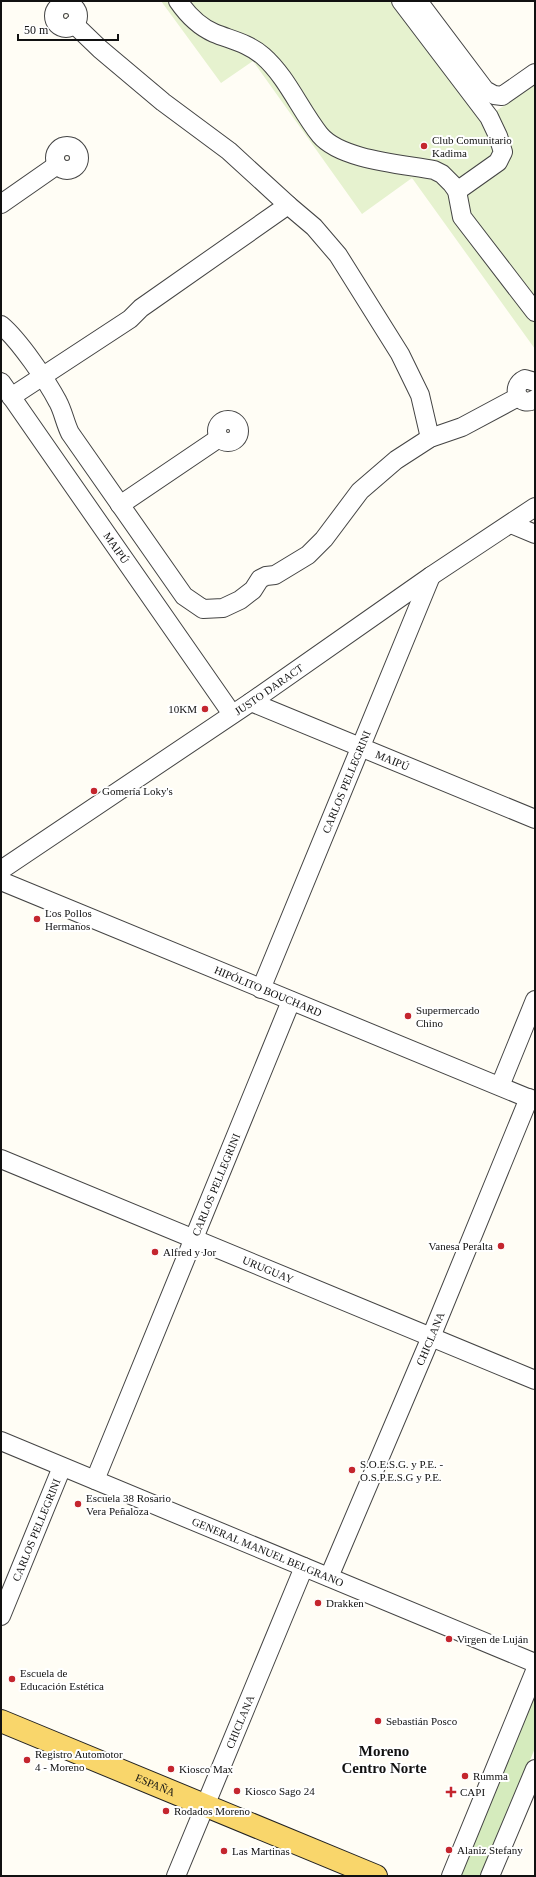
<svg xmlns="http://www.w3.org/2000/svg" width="536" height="1877" font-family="'Times New Roman',serif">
<rect width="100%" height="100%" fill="#fffdf5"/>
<!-- park -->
<polygon fill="#d5ebbd" points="535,1690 535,1748 483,1876 458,1876"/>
<!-- pitch -->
<polygon fill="#e6f2cf" points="161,1 409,1 493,113 535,85 535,349 412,178 362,214 253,61 221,83"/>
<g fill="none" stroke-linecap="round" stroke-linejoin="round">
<!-- minor casing -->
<g stroke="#444" stroke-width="20">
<g id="minor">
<path d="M178 1C187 14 198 26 214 33 231 40 248 43 263 56 287 77 300 110 320 135 341 160 402 164 434 170L442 174 452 184 457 191 462 217 535 312"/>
<polyline points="401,1 489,117 498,136 503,152 498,162 457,191"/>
<polyline points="418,1 485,90 494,95 502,96 535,73"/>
<circle cx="66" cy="16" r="12"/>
<circle cx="67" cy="158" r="12"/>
<polyline points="1,204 57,165"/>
<polyline points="288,205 314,227 338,255 400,354 420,395 430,438"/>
<path d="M1 325C19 340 47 381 58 402 63 411 65 423 70 433L184 596 203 609 223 608 240 600 253 590 260 579 266 576 275 575 308 555 324 539 360 491 396 460 430 438 462 427 518 397"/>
<path id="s1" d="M1 382 232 714"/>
<path d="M535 382 525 379C508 387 520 409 535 399"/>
<polyline points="11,397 130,319 141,308 288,205 229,151 163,102 100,49 74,24"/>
<circle cx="228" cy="431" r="11"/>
<polyline points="120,505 219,438"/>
<polyline points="511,524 535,534"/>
<path id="s2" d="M251 702 535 819"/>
<path id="s3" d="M1 870 251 702 431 576 535 507"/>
<path id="s4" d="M1 881 535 1101"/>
<path id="s5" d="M261 989 431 576"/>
<polyline points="500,1086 535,1000"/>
<path id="s6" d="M1 1159 535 1380"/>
<path id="s7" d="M1 1441 535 1663"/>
<path id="s8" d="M95 1480 291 1001"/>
<path id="s9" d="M329 1577 431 1337 529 1098"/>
<path id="s10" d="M1 1616 62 1467"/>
<path id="s11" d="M176 1876 304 1567"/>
<polyline points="451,1876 535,1671"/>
<polyline points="490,1876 535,1769"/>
</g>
</g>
<!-- major casing -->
<g stroke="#222" stroke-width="24">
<g id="major">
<path id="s12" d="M1 1721 376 1876"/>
</g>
</g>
<!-- minor -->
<use href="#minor" stroke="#fff" stroke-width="18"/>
<!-- major -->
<use href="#major" stroke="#f9d66b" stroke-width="22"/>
</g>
<!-- markers -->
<g fill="#c4262e" stroke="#fff" stroke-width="1.5">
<circle cx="424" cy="146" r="4"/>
<circle cx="205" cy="709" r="4"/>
<circle cx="94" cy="791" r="4"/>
<circle cx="37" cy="919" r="4"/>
<circle cx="408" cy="1016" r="4"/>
<circle cx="501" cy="1246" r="4"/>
<circle cx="155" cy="1252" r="4"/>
<circle cx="352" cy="1470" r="4"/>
<circle cx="78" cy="1504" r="4"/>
<circle cx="318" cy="1603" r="4"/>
<circle cx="449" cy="1639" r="4"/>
<circle cx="12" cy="1679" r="4"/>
<circle cx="378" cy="1721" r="4"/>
<circle cx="27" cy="1760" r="4"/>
<circle cx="171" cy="1769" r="4"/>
<circle cx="465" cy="1776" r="4"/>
<circle cx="237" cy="1791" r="4"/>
<path d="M449 1786h4v4h4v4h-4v4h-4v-4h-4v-4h4z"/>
<circle cx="166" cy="1811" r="4"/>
<circle cx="449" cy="1850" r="4"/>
<circle cx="224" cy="1851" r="4"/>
</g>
<g text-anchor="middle" stroke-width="4" stroke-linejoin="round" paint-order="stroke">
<!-- poi labels -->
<g font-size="11" fill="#111" stroke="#fff" text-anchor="start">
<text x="432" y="144">Club Comunitario<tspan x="432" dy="13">Kadima</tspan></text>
<text x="197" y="713" text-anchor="end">10KM</text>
<text x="102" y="795">Gomería Loky's</text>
<text x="45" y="917">Los Pollos<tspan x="45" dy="13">Hermanos</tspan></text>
<text x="416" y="1014">Supermercado<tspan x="416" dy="13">Chino</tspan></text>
<text x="493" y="1250" text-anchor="end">Vanesa Peralta</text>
<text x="163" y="1256">Alfred y Jor</text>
<text x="360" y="1468">S.O.E.S.G. y P.E. -<tspan x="360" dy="13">O.S.P.E.S.G y P.E.</tspan></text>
<text x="86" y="1502">Escuela 38 Rosario<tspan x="86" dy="13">Vera Peñaloza</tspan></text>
<text x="326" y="1607">Drakken</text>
<text x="457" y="1643">Virgen de Luján</text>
<text x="20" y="1677">Escuela de<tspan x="20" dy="13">Educación Estética</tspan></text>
<text x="386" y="1725">Sebastián Posco</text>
<text x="35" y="1758">Registro Automotor<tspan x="35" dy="13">4 - Moreno</tspan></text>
<text x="179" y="1773">Kiosco Max</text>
<text x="473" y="1780">Rumma</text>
<text x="245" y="1795">Kiosco Sago 24</text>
<text x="460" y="1796">CAPI</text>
<text x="174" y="1815">Rodados Moreno</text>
<text x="457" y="1854">Alaniz Stefany</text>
<text x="232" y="1855">Las Martinas</text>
</g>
<!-- street labels -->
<g font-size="11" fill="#111" stroke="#fff">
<text dy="4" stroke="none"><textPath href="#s1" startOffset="202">MAIPÚ</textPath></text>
<text dy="4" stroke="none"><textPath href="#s3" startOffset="323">JUSTO DARACT</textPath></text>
<text dy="4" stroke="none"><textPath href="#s2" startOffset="153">MAIPÚ</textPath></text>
<text dy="4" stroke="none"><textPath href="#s5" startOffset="224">CARLOS PELLEGRINI</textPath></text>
<text dy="4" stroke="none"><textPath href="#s4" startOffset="289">HIPÓLITO BOUCHARD</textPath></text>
<text dy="4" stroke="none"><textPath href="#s8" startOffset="319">CARLOS PELLEGRINI</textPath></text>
<text dy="4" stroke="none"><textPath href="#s6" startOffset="289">URUGUAY</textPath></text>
<text dy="4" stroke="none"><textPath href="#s9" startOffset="259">CHICLANA</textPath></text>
<text dy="4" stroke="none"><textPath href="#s10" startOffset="93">CARLOS PELLEGRINI</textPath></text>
<text dy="4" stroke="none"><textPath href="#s7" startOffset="289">GENERAL MANUEL BELGRANO</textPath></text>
<text dy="4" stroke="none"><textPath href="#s11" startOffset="167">CHICLANA</textPath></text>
<text dy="4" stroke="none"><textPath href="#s12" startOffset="167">ESPAÑA</textPath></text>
</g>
<!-- district labels -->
<g font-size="15" font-weight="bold" fill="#111" stroke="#fff">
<text x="384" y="1756">Moreno<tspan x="384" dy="17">Centro Norte</tspan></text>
</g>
</g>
<!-- border -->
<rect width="536" height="1877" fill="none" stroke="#111111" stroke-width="4"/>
<!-- scale -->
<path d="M18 34v6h100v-6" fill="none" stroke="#111111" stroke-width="2"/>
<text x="24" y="34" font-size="12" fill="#111111" stroke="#ffffff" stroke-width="3" paint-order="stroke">50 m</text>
</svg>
